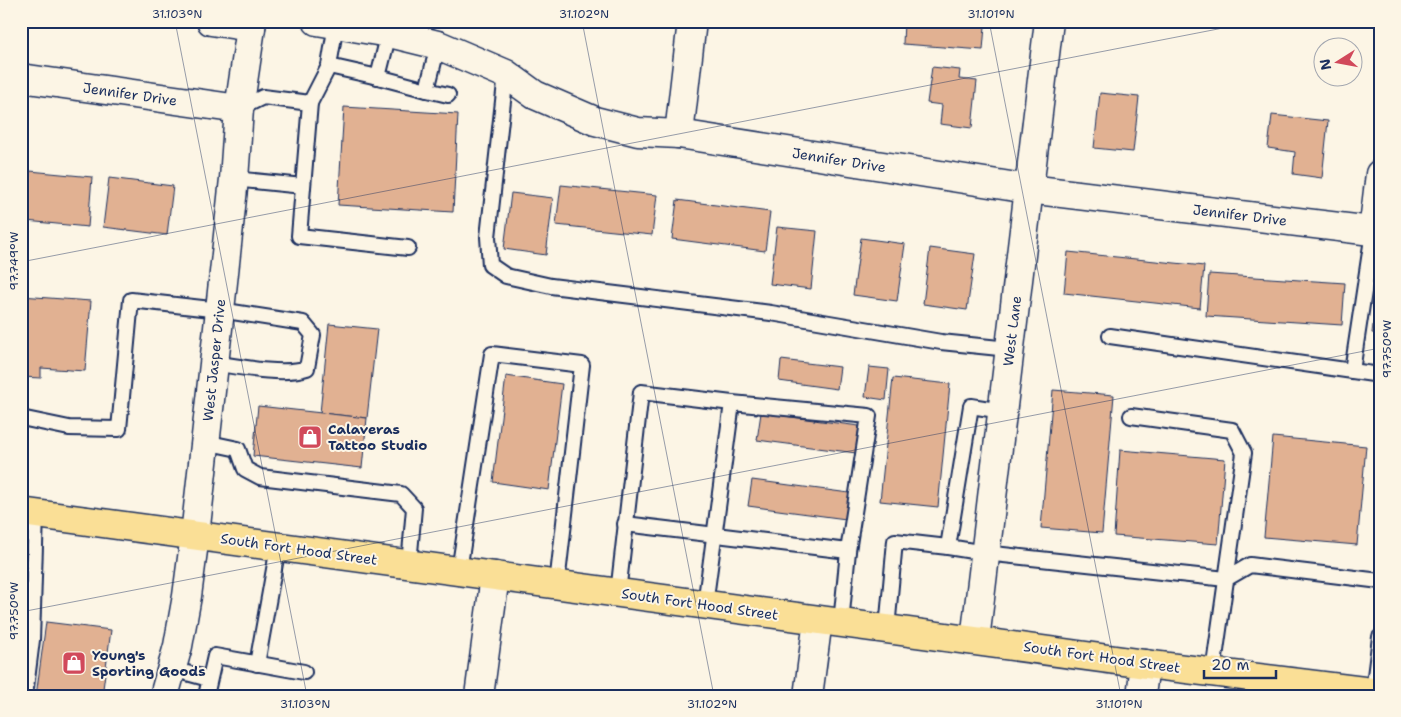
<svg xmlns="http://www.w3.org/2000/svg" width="1401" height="717" font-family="'Shantell Sans',sans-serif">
<rect width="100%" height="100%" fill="#fcf5e5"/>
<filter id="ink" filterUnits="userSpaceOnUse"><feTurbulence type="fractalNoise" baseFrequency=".02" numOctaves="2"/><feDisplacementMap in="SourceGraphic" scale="10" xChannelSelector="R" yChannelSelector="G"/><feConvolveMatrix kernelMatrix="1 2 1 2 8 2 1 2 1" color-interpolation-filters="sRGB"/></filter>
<g filter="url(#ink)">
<!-- building -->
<g fill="#e1b192" stroke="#1b2f5e">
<polygon points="904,21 964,21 964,24 985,26 983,50 903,44"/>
<polygon points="932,67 960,70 959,79 977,81 972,128 940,124 942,105 927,103"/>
<polygon points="1100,93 1139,97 1133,152 1094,148"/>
<polygon points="344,107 458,114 453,212 338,205"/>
<polygon points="1272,115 1328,121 1322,178 1293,174 1295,152 1268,148"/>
<polygon points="30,171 92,177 88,227 26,221"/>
<polygon points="109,178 173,186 167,235 103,227"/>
<polygon points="561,185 657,195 652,235 556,225"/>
<polygon points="511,193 553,198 546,255 504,249"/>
<polygon points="677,200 770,212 765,251 672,239"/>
<polygon points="777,227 817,231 811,289 770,284"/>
<polygon points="861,238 905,244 897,301 853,295"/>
<polygon points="930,248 975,254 967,310 923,304"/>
<polygon points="1068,252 1204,266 1200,308 1064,293"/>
<polygon points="1209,274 1345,283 1342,325 1206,316"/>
<polygon points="1377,292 1380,293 1380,334 1372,333"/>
<polygon points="21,296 91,301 85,371 41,368 41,378 21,377"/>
<polygon points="329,324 377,329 367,418 320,413"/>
<polygon points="781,360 840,367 837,389 779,381"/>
<polygon points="869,367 889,369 886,400 865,397"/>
<polygon points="506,376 562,384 549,490 493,482"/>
<polygon points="893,378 950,384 938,507 880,501"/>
<polygon points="1053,390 1114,395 1102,533 1041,528"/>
<polygon points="258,406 367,418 362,468 253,456"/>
<polygon points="761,413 859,426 856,453 757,440"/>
<polygon points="1273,437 1366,446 1357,545 1264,537"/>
<polygon points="1120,450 1225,459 1218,544 1114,536"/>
<polygon points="752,480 849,493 846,519 748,506"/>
<polygon points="46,622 111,630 102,696 36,696"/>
</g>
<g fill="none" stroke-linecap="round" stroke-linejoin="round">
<!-- lane casing -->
<g stroke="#1b2f5e" stroke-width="18">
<g id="lane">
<polyline points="329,66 378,77 389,33"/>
<polyline points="506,74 488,237 490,265 506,276 551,286 771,313 941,342 1009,349"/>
<polyline points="378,77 427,90 438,45"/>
<polyline points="427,90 448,95"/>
<polyline points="310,103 329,66 336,24"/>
<polyline points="239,109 263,97 310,103 299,236 408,248"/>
<polyline points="234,179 303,186"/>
<polyline points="1110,336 1380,375"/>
<polyline points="1352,371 1373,232"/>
<polyline points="732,403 869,416 848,551"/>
<polyline points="1002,411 971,406 948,547 985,553 1226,579 1250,565 1380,581"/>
<polyline points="1131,416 1232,430 1244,453 1213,672"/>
<path d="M21 418 69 428 119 429 131 300 220 310 303 323 313 335 307 368C284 376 239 367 214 363"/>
<polyline points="205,442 238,449 245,469 260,477 401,494 414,508 409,564"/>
<polyline points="625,524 848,551 841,623"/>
<polyline points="459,571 492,354 582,365 557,584"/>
<polyline points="618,593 641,392 732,403 705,605"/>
<polyline points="887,629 895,541 948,547"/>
<polyline points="257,664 278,547"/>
<polyline points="172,669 209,679"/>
<polyline points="1373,692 1380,637"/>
<polyline points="25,696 32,640 36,514"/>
<polyline points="206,696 215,656 304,672"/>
</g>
</g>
<!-- street casing -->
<g stroke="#1b2f5e" stroke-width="31">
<g id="street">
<polyline points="211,21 251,27"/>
<polyline points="317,21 389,33 438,45 506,74 535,95 595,121 638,132 679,134 1029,189 1380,232"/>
<polyline points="21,78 239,109"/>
<polyline points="679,134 692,21"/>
<polyline points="1373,232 1380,174"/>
<polyline points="975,640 1049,21"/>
<polyline points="479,696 495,576"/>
<polyline points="808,696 818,620"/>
<polyline points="1141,696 1145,664"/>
</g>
</g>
<!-- secondary casing -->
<g stroke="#1b2f5e" stroke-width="31">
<polyline id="secondary" points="164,696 178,646 187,596 195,535 220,310 234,179 239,109 252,21"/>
</g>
<!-- highway casing -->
<g stroke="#1b2f5e" stroke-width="31">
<polyline id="highway" points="21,512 1145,664 1380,693"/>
</g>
<!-- lane -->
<use href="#lane" stroke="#fcf5e5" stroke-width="14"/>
<!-- street -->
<use href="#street" stroke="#fcf5e5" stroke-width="28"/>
<!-- secondary -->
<use href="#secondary" stroke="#fcf5e5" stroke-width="28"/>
<!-- highway -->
<use href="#highway" stroke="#fadf96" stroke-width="28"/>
</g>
</g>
<!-- ticks -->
<path fill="none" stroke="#1b2f5e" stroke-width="1" stroke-opacity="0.45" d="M175 21 307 696M582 21 714 696M989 21 1121 696M21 262 1259 21M21 612 1380 348"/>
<!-- icons -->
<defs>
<g id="shop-square" transform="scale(1.25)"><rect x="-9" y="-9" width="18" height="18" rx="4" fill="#d1495b" stroke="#fcf5e5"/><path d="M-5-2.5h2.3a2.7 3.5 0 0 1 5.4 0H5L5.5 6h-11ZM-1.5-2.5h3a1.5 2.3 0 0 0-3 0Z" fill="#fff"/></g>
</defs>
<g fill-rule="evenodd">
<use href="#shop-square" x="310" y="437"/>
<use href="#shop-square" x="74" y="663"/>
</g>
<g text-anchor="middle" stroke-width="4" stroke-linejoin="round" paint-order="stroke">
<!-- street labels -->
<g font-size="14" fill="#1b2f5e" stroke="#fcf5e5">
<text transform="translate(130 94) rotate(8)" y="5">Jennifer Drive</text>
<text transform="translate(839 160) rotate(9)" y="5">Jennifer Drive</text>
<text transform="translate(1240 215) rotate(7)" y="5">Jennifer Drive</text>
<text transform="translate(1012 331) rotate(-83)" y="5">West Lane</text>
<text transform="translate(214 360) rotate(-84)" y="5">West Jasper Drive</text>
<text transform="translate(299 549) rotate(8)" y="5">South Fort Hood Street</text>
<text transform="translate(700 604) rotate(8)" y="5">South Fort Hood Street</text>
<text transform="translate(1102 657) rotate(8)" y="5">South Fort Hood Street</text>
</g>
<!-- poi labels -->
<g font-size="14" font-weight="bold" fill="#1b2f5e" stroke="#fcf5e5" text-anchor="start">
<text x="328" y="434">Calaveras<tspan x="328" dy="16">Tattoo Studio</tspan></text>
<text x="92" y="660">Young's<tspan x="92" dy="16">Sporting Goods</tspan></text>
</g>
</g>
<!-- margin -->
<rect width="1401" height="717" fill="none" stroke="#fcf5e5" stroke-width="55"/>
<!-- north arrow -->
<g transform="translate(1338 62) rotate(259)"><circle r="24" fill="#fcf5e5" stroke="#a2a6af"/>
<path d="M0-4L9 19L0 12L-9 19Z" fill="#d1495b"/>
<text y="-8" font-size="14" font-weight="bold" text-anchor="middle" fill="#1b2f5e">N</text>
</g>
<!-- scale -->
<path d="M1204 670v8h72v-8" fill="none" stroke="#1b2f5e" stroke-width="2.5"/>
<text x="1211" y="670" font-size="15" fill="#1b2f5e" stroke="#fcf5e5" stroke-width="4" paint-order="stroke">20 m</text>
<rect x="28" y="28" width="1346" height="662" fill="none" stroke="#1b2f5e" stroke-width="2"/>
<g font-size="12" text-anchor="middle" fill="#1b2f5e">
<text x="177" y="18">31.103°N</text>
<text x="584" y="18">31.102°N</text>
<text x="991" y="18">31.101°N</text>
<text transform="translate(14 261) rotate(-90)" y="4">97.749°W</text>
<text transform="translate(1387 349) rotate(-90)" y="4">97.750°W</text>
<text transform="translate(14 611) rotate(-90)" y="4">97.750°W</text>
<text x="305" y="708">31.103°N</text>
<text x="712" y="708">31.102°N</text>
<text x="1119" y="708">31.101°N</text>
</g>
</svg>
